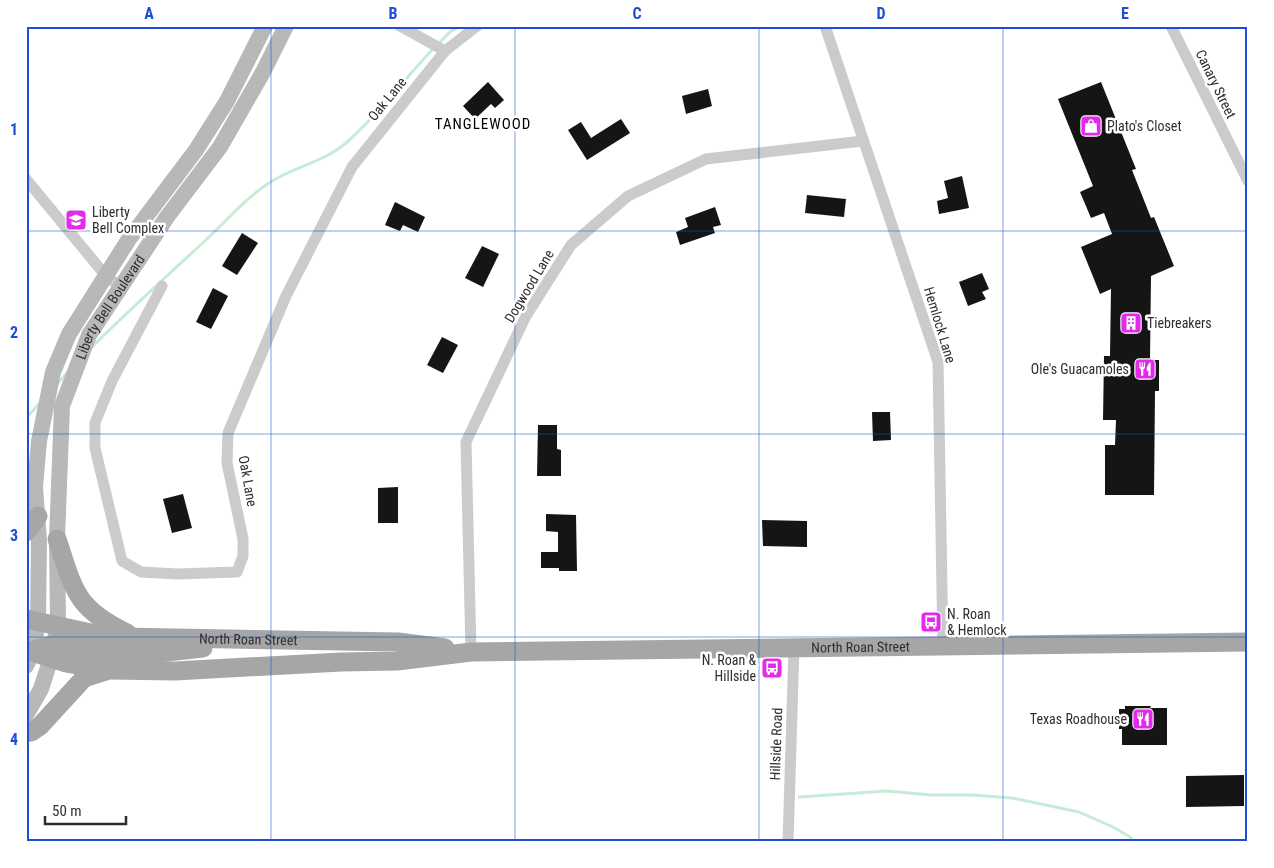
<svg xmlns="http://www.w3.org/2000/svg" width="1274" height="868" font-family="'Roboto Condensed',sans-serif">
<rect width="100%" height="100%" fill="#fff"/>
<g fill="none" stroke-linecap="round" stroke-linejoin="round">
<!-- stream -->
<g stroke="#c6ecd6" stroke-width="3">
<polyline points="438,44 451,31 461,26"/>
<path d="M91 348C129 310 168 275 207 239 227 220 246 198 269 183 293 167 324 162 346 143 378 115 404 79 434 48"/>
<polyline points="57,384 68,372"/>
<polyline points="26,418 39,404"/>
<polyline points="799,797 887,791 931,795 972,795 1012,798 1079,812 1113,827 1130,837 1134,842"/>
</g>
</g>
<!-- building -->
<g fill="#151515">
<polygon points="488,82 504,100 495,108 491,104 475,119 463,106"/>
<polygon points="1101,82 1136,169 1132,170 1151,218 1154,217 1174,266 1151,276 1150,360 1159,360 1159,391 1155,391 1154,495 1105,495 1105,445 1115,445 1116,420 1103,420 1104,356 1110,356 1111,289 1100,294 1081,247 1112,234 1104,213 1091,218 1080,192 1093,186 1058,99"/>
<polygon points="708,89 712,106 686,114 682,96"/>
<polygon points="621,119 630,133 587,160 568,130 581,122 591,138"/>
<polygon points="962,176 969,208 939,214 937,201 948,198 944,181"/>
<polygon points="807,195 846,199 844,217 805,213"/>
<polygon points="395,202 425,217 418,232 403,225 400,231 385,225"/>
<polygon points="715,207 721,225 713,227 715,233 680,245 676,232 688,227 685,218"/>
<polygon points="242,233 258,243 237,275 222,266"/>
<polygon points="482,246 499,254 483,287 465,278"/>
<polygon points="982,273 989,289 982,292 986,299 968,306 959,282"/>
<polygon points="213,288 228,296 211,329 196,322"/>
<polygon points="442,337 458,345 443,373 427,365"/>
<polygon points="872,412 890,412 891,440 873,441"/>
<polygon points="538,425 557,425 557,449 561,450 561,476 537,476"/>
<polygon points="398,487 398,523 378,523 378,488"/>
<polygon points="183,494 192,528 172,533 163,499"/>
<polygon points="546,514 576,515 577,571 559,571 559,568 541,568 541,552 558,552 558,532 546,531"/>
<polygon points="762,520 807,521 807,547 763,546"/>
<polygon points="1125,706 1151,706 1150,708 1167,708 1167,745 1122,745 1122,729 1119,729 1119,709 1125,709"/>
<polygon points="1244,775 1244,806 1186,807 1186,776"/>
</g>
<g fill="none" stroke-linecap="round" stroke-linejoin="round">
<!-- street -->
<g stroke="#cbcbcb" stroke-width="11">
<polyline points="400,26 445,51"/>
<polyline points="825,26 938,362 943,646"/>
<polyline points="1171,26 1248,181"/>
<polyline points="26,179 106,276 121,287"/>
<polyline points="162,286 112,381 95,423 95,448 122,561 141,572 178,574 237,572 243,556 243,539 227,463 228,433 286,296 352,167 445,51 477,26"/>
<polyline points="471,652 466,442 526,316 571,245 628,196 706,159 863,141"/>
<polyline points="788,842 794,648"/>
</g>
<!-- secondary -->
<g stroke="#b8b8b8" stroke-width="16">
<polyline points="26,666 33,652 38,621 39,540 35,487 39,441 53,372 69,334 129,239 196,150 227,101 265,26"/>
<path id="s1" d="M26 715 41 689 51 658 58 626 57 539 62 406 89 335 167 217 220 147 263 72 286 26"/>
</g>
<!-- primary -->
<g stroke="#a6a6a6" stroke-width="19">
<polyline points="26,532 38,516"/>
<path d="M57 539C74 590 75 608 127 633"/>
<path id="s2" d="M26 619 91 633 120 637 398 642 445 648"/>
<path id="s3" d="M26 650 66 663 88 667 111 670 175 671 341 662 397 661 471 652 1248 642"/>
<polyline points="33,652 37,649 54,644 96,651 148,654 203,648"/>
<polyline points="26,733 31,732 40,726 84,678 106,671"/>
</g>
</g>
<!-- grid -->
<path fill="none" stroke="#1d4ed8" stroke-width="1" stroke-opacity="0.55" d="M271 26V842M515 26V842M759 26V842M1003 26V842M26 231H1248M26 434H1248M26 637H1248"/>
<!-- icons -->
<defs>
<g id="shop-square" transform="scale(1.125)"><rect x="-9" y="-9" width="18" height="18" rx="4" fill="#e22bea" stroke="#fff"/><path d="M-5-2.5h2.3a2.7 3.5 0 0 1 5.4 0H5L5.5 6h-11ZM-1.5-2.5h3a1.5 2.3 0 0 0-3 0Z" fill="#fff"/></g>
<g id="school-square" transform="scale(1.125)"><rect x="-9" y="-9" width="18" height="18" rx="4" fill="#e22bea" stroke="#fff"/><path d="M0-5L7-2L0 1L-7-2ZM-4 1L0 2.5L4 1V4Q0 6-4 4Z" fill="#fff"/></g>
<g id="building-square" transform="scale(1.125)"><rect x="-9" y="-9" width="18" height="18" rx="4" fill="#e22bea" stroke="#fff"/><path d="M-4-6H4V6H1V3H-1V6H-4ZM-2.5-4.3h1.7v1.8h-1.7ZM.8-4.3h1.7v1.8H.8ZM-2.5-1h1.7V.8h-1.7ZM.8-1h1.7V.8H.8Z" fill="#fff"/></g>
<g id="restaurant-square" transform="scale(1.125)"><rect x="-9" y="-9" width="18" height="18" rx="4" fill="#e22bea" stroke="#fff"/><path d="M-5-6h1v4h1v-4h1v4h1v-4h1v5L-1.5 .5V6h-2V.5L-5-1ZM5-6V6H3V1.5H1.5Q1.5-4 5-6Z" fill="#fff"/></g>
<g id="bus-square" transform="scale(1.125)"><rect x="-9" y="-9" width="18" height="18" rx="4" fill="#e22bea" stroke="#fff"/><path d="M-5-6H5V4H4V6H2V4H-2V6H-4V4H-5ZM-3.5-4V0h7V-4ZM-3.5 1.2v1.5H-2V1.2ZM2 1.2v1.5H3.5V1.2Z" fill="#fff"/></g>
</defs>
<g fill-rule="evenodd">
<use href="#shop-square" x="1091" y="126"/>
<use href="#school-square" x="76" y="220"/>
<use href="#building-square" x="1131" y="323"/>
<use href="#restaurant-square" x="1145" y="369"/>
<use href="#bus-square" x="931" y="622"/>
<use href="#bus-square" x="772" y="668"/>
<use href="#restaurant-square" x="1143" y="719"/>
</g>
<g text-anchor="middle" stroke-width="5" stroke-linejoin="round" paint-order="stroke">
<!-- street labels -->
<g font-size="14" fill="#2e2e2e" stroke="#fff">
<text transform="translate(1216 84) rotate(64)" y="5">Canary Street</text>
<text transform="translate(387 99) rotate(-51)" y="5">Oak Lane</text>
<text transform="translate(529 286) rotate(-59)" y="5">Dogwood Lane</text>
<text dy="5" stroke="none"><textPath href="#s1" startOffset="426">Liberty Bell Boulevard</textPath></text>
<text transform="translate(940 325) rotate(73)" y="5">Hemlock Lane</text>
<text transform="translate(248 481) rotate(80)" y="5">Oak Lane</text>
<text dy="5" stroke="none"><textPath href="#s2" startOffset="224">North Roan Street</textPath></text>
<text dy="5" stroke="none"><textPath href="#s3" startOffset="838">North Roan Street</textPath></text>
<text transform="translate(776 744) rotate(-88)" y="5">Hillside Road</text>
</g>
<!-- poi labels -->
<g font-size="14" fill="#2e2e2e" stroke="#fff" text-anchor="start">
<text x="1107" y="131">Plato's Closet</text>
<text x="92" y="217">Liberty<tspan x="92" dy="16">Bell Complex</tspan></text>
<text x="1147" y="328">Tiebreakers</text>
<text x="1129" y="374" text-anchor="end">Ole's Guacamoles</text>
<text x="947" y="619">N. Roan<tspan x="947" dy="16">&amp; Hemlock</tspan></text>
<text x="756" y="665" text-anchor="end">N. Roan &amp;<tspan x="756" dy="16">Hillside</tspan></text>
<text x="1127" y="724" text-anchor="end">Texas Roadhouse</text>
</g>
<!-- neighbourhood labels -->
<g font-size="15" letter-spacing="1" fill="#000" stroke="#fff">
<text x="483" y="129">TANGLEWOOD</text>
</g>
</g>
<!-- border -->
<rect width="1274" height="868" fill="none" stroke="#ffffff" stroke-width="55"/>
<!-- scale -->
<path d="M45 816v8h81v-8" fill="none" stroke="#2e2e2e" stroke-width="2.5"/>
<text x="52" y="816" font-size="15" fill="#2e2e2e" stroke="#ffffff" stroke-width="4" paint-order="stroke">50 m</text>
<rect x="28" y="28" width="1218" height="812" fill="none" stroke="#1d4ed8" stroke-width="2"/>
<g font-size="16" text-anchor="middle" font-weight="bold" fill="#1d4ed8">
<text x="149" y="19">A</text>
<text x="393" y="19">B</text>
<text x="637" y="19">C</text>
<text x="881" y="19">D</text>
<text x="1125" y="19">E</text>
<text x="14" y="135">1</text>
<text x="14" y="338">2</text>
<text x="14" y="541">3</text>
<text x="14" y="745">4</text>
</g>
</svg>
